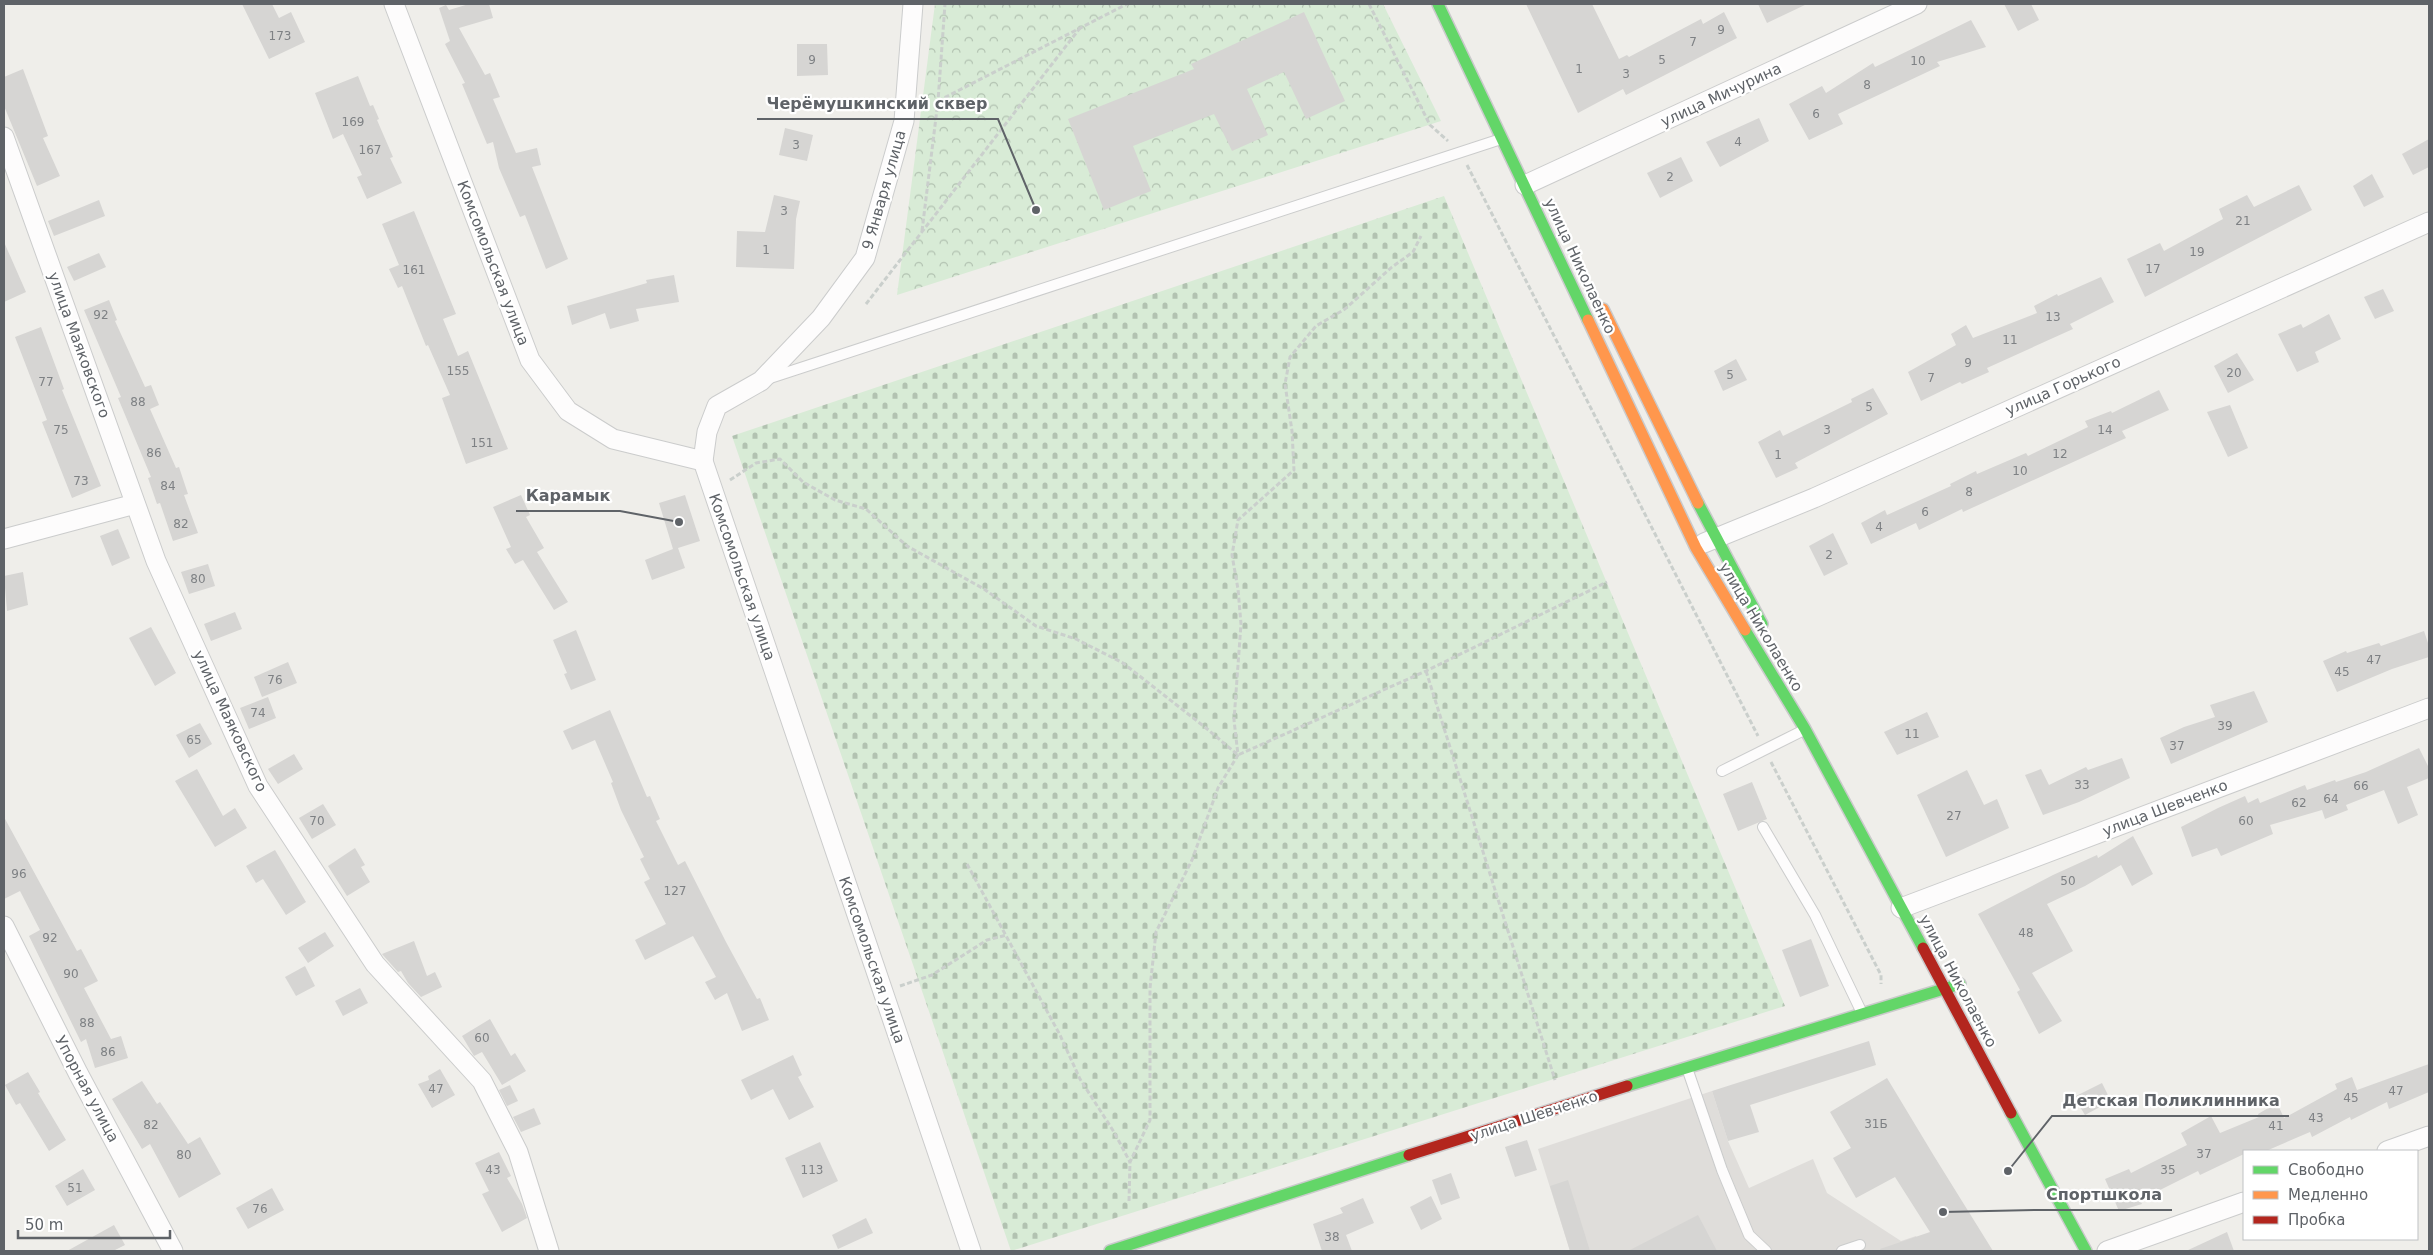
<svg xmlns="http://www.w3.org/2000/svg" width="2433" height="1255" font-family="'DejaVu Sans',sans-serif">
<defs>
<pattern id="forest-crowns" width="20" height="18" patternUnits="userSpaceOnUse" patternTransform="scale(1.25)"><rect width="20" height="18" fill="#d8ebd6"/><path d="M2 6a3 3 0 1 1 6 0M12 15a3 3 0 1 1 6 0" fill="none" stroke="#b2c2b1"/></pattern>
<pattern id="cemetery-stones" width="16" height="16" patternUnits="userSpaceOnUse" patternTransform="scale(1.25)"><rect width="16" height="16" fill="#d8ebd6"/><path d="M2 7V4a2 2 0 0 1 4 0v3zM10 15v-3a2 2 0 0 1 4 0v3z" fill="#b2c2b1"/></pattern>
</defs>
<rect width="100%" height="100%" fill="#efeeea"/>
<!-- industrial -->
<polygon fill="#dfddda" points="1712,1091 1728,1141 1749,1188 1813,1159 1827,1193 1901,1241 1916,1236 1922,1251 1570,1251 1538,1149"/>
<!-- forest -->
<polygon fill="url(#forest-crowns)" points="935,4 1383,4 1441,121 897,295"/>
<!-- cemetery -->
<polygon fill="url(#cemetery-stones)" points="1444,196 1785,1006 1011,1251 732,436"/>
<!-- building -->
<g fill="#d6d5d3">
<polygon points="242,4 272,4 279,18 291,12 305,42 269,59"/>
<polygon points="469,4 489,4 493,18 459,28 485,75 490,73 500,97 493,99 516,153 537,148 541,165 532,167 568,259 546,269 525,215 520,217 499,168 493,142 487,144 462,84 465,83 445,44 450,41 439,8 446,5 449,10"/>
<polygon points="1526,4 1592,4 1619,59 1627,55 1629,57 1701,19 1703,24 1724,12 1737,38 1626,95 1623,89 1578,113"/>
<polygon points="1758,4 1807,4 1767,23"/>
<polygon points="2004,4 2031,4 2039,20 2018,31"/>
<polygon points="1304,12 1345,101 1306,119 1284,72 1247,89 1268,135 1232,151 1214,114 1133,146 1151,191 1104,210 1068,119 1194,69 1191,64"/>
<polygon points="1971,20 1986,47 1937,62 1940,66 1838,114 1843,124 1809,140 1789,104 1822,86 1826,93 1873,63 1875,67"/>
<polygon points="797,44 827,44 828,75 797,76"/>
<polygon points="23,69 48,136 43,138 60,176 37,186 4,106 4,77"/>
<polygon points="358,76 370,106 373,105 379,119 377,120 393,157 390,158 402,183 367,199 357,177 362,175 343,134 333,139 315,93"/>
<polygon points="1759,118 1769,141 1720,167 1706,142"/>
<polygon points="785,128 813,135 807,161 779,155"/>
<polygon points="2429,139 2429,167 2413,175 2402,154"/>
<polygon points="1681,157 1693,181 1660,198 1647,173"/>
<polygon points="2372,174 2384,197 2364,207 2353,186"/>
<polygon points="2299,185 2312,210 2145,297 2127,259 2160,243 2164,251 2223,219 2219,209 2247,195 2254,207"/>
<polygon points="774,195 800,201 796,219 794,269 736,267 737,231 765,232"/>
<polygon points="99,200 105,216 54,236 48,221"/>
<polygon points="414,211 456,314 443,319 458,356 468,351 508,449 466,464 442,398 450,395 428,345 426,346 402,286 398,288 389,269 399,265 382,224"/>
<polygon points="4,242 26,292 4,302"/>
<polygon points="99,253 106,267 74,281 67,267"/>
<polygon points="674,275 679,302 636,309 639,321 610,329 605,313 572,325 567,306 647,283 646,280"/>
<polygon points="2101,277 2114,302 2070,324 2073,329 1987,368 1989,372 1962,384 1960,382 1921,401 1908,372 1956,345 1951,334 1966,325 1973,338 2037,313 2034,306 2057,294 2058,296"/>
<polygon points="2383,289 2394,311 2375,319 2364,297"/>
<polygon points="109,300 117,320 115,321 145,387 151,385 159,405 150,409 176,468 179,467 188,494 184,495 198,533 173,541 160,503 157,504 148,478 151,477 118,398 121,397 84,310"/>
<polygon points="2329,314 2341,339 2315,352 2319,362 2297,372 2278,334 2301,324 2303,328"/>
<polygon points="41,327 64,389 62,390 101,486 72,498 42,422 47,420 15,337"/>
<polygon points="2237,353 2254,380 2228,393 2214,366"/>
<polygon points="1736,359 1747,380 1723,391 1714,371"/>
<polygon points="1873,388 1888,414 1795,463 1798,468 1776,478 1758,442 1780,430 1783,436 1852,402 1851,399"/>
<polygon points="2159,390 2169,410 2122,431 2126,438 1963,512 1962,509 1919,530 1916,523 1871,544 1861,523 1885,510 1887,515 1951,486 1950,484 1976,471 1977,474 2026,453 2028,456 2088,427 2085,421 2111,411 2112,413"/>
<polygon points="2230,405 2248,448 2228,457 2207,412"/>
<polygon points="521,495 530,515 526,517 544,548 537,552 568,602 554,610 523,560 515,564 506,549 511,547 493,507"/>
<polygon points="685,495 700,541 678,548 685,568 652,580 645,560 673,549 659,503"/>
<polygon points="118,529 130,558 112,566 100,536"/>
<polygon points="1833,533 1848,564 1824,576 1809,546"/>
<polygon points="208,564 215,586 189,594 181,572"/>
<polygon points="23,572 28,605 7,611 4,576"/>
<polygon points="235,612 242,629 211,641 204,624"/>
<polygon points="151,627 176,673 155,686 129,638"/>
<polygon points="576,630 596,680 571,690 564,674 567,673 553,640"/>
<polygon points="2424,631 2429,646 2429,657 2392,669 2337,692 2323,661 2346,651 2347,653 2379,643 2381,646"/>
<polygon points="288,662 297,683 262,697 254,677"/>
<polygon points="2254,691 2268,722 2171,764 2160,738 2184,727 2215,717 2210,705"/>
<polygon points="268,697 276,718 249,729 240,708"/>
<polygon points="610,710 647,797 650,796 660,819 656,821 678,865 685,861 726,942 757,999 760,998 769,1020 742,1031 727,993 715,1000 705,982 716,977 693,936 645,960 635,940 666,924 644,882 650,879 640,859 644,857 621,810 611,783 613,782 595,740 572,750 563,731"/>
<polygon points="1927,712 1939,737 1897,755 1884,732"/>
<polygon points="200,723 212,744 189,758 176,735"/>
<polygon points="2419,748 2429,768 2429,778 2407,787 2418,815 2398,824 2384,790 2346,805 2348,810 2325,819 2322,810 2270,825 2273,834 2221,856 2217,848 2192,857 2181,827 2218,808 2245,796 2248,803 2258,798 2260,803 2305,785 2307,790 2335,780 2336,782 2366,772"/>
<polygon points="294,754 303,769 278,784 268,769"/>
<polygon points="2122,758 2130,778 2079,802 2043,815 2025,775 2041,769 2049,785 2086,767 2088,770"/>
<polygon points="197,769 223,816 235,808 247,828 215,847 175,781"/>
<polygon points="1967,770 1984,805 1997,799 2009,828 1946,857 1917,795"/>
<polygon points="1752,782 1767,819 1738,831 1723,794"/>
<polygon points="323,804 336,825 312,839 299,818"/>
<polygon points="4,817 77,951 81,949 98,981 84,988 111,1039 121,1036 128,1058 95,1068 86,1039 81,1042 29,936 40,930 20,891 4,899"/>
<polygon points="2133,836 2153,874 2132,886 2121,865 2085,886 2047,904 2073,951 2032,973 2062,1021 2039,1034 2017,992 2020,990 1978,914 2053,875 2097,855 2098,858"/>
<polygon points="355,848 365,865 361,867 370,882 347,896 328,866"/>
<polygon points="275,850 306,902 286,915 263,879 256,883 246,866"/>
<polygon points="325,932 334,946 308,963 298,948"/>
<polygon points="1811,939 1829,986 1800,997 1782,950"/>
<polygon points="414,941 427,976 435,972 442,987 421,997 408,983 401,971 398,972 382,954"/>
<polygon points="305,966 315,986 296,996 285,977"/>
<polygon points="360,988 368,1003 343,1016 335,1001"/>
<polygon points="490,1019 511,1056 515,1053 526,1071 502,1085 482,1052 474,1056 462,1036"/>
<polygon points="1869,1041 1876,1065 1750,1105 1759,1132 1728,1141 1712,1091"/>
<polygon points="793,1055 802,1075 798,1077 814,1107 789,1120 773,1089 751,1100 741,1080"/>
<polygon points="2429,1064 2429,1092 2389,1109 2387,1102 2351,1120 2350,1117 2312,1137 2310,1132 2266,1151 2244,1151 2244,1154 2200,1175 2198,1171 2140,1200 2142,1204 2119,1211 2105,1179 2129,1169 2131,1173 2187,1145 2181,1133 2211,1116 2220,1133 2259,1117 2258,1114 2277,1103 2284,1118 2337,1089 2335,1084 2352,1077 2357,1090"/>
<polygon points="440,1069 455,1095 432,1108 418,1084 429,1080 428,1076"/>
<polygon points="28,1072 40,1092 38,1093 66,1140 49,1151 20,1103 16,1105 5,1085"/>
<polygon points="1887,1078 1934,1156 1993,1251 1881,1251 1880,1249 1930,1232 1895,1177 1856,1198 1833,1158 1851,1148 1830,1112"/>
<polygon points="142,1081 157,1104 160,1102 188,1144 200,1137 221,1174 179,1198 150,1144 142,1149 112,1099"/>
<polygon points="2102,1083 2111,1101 2085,1115 2074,1097"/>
<polygon points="510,1085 518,1101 507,1106 499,1090"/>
<polygon points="534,1108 541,1124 521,1132 513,1117"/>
<polygon points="1527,1140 1537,1170 1515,1177 1505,1147"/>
<polygon points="820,1142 838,1181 803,1198 785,1158"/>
<polygon points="499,1152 511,1176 507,1178 522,1204 527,1218 502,1232 482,1194 489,1191 475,1163"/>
<polygon points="83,1169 95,1190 67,1206 55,1186"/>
<polygon points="1451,1173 1460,1198 1441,1205 1432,1180"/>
<polygon points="1568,1180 1590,1251 1570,1251 1550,1186"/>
<polygon points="272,1188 284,1210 248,1229 236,1208"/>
<polygon points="1431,1196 1442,1219 1421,1230 1410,1207"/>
<polygon points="1363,1198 1374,1223 1346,1235 1352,1251 1322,1251 1313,1224 1343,1213 1340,1208"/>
<polygon points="1698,1215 1717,1251 1628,1251"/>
<polygon points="866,1218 873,1233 838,1249 832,1235"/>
<polygon points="114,1225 125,1245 113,1251 67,1251"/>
<polygon points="2227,1232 2234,1251 2186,1251"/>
</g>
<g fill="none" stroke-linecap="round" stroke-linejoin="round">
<!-- lane casing -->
<g stroke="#cbcccc" stroke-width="12">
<g id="lane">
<polyline points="767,379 1501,139"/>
<polyline points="1722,771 1804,730"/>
<polyline points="1763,827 1815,915 1862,1013"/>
<polyline points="1687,1068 1722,1170 1749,1235 1766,1251"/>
<polyline points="1842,1251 1860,1245"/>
</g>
</g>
<!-- street casing -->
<g stroke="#cbcccc" stroke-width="21">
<g id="street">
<polyline points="394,4 530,360 568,411 613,439 703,461 971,1251"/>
<polyline points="4,137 156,561 258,786 375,964 482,1081 518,1152 549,1251"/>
<polyline points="1525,185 1917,4"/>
<polyline points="703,461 707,432 717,406 761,381 821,318 865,258 904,121 913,4"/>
<polyline points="4,539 135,504"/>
<polyline points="1704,543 1814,498 2429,222"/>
<polyline points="1901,908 2429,708"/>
<polyline points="4,926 78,1073 173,1251"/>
<polyline points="2387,1151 2429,1136"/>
<polyline points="2107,1251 2244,1202"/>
</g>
</g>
<!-- fast casing -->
<g stroke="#cacacb" stroke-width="14">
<g id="fast">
<polyline points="1438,4 1588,320"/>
<polyline points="1698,503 1762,624"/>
<polyline points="1745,630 1805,729 1923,948"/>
<polyline points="1627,1086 1960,984"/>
<polyline points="2011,1113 2086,1251"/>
<polyline points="1110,1251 1409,1155"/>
</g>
</g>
<!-- slow casing -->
<g stroke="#cacacb" stroke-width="14">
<g id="slow">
<polyline points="1603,309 1698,503"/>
<polyline points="1588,320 1696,548 1745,630"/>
</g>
</g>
<!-- jam casing -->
<g stroke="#cacacb" stroke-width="14">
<g id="jam">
<polyline points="1923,948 2011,1113"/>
<polyline points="1409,1155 1627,1086"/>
</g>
</g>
<!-- path -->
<g stroke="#cacfcc" stroke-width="3" stroke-dasharray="5 2.5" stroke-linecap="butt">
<polyline points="1369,4 1430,125 1448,141"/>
<polyline points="938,101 1127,4"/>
<polyline points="1467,165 1758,736"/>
<polyline points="922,231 938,101 945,4"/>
<polyline points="866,304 1080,28"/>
<polyline points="730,480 756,463 780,459 803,482 835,500 866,509 907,546 984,589 1036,626 1076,639 1123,663 1206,728 1238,755 1426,671 1607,582"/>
<polyline points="1426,671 1555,1080"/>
<polyline points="1771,762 1881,975 1881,984"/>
<polyline points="967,864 1060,1035 1080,1079 1114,1132 1130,1162"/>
<polyline points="900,986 932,975 987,940 1007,935"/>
<polyline points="1129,1201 1130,1162 1150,1120 1150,988 1156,932 1192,860 1218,788 1238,755 1234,720 1241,624 1238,589 1232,555 1238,520 1294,470 1292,431 1285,384 1290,357 1316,326 1345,309 1392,267 1413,252 1421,236"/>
</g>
<!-- lane -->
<use href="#lane" stroke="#fdfcfc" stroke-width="10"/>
<!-- street -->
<use href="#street" stroke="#fdfcfc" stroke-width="19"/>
<!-- fast -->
<use href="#fast" stroke="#63d668" stroke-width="11"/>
<!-- slow -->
<use href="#slow" stroke="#ff974d" stroke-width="11"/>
<!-- jam -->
<use href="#jam" stroke="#b3261e" stroke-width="11"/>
</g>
<g text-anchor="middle" stroke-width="4.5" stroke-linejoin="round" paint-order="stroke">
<!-- number labels -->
<g font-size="12" fill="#7e8184">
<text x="1721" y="34">9</text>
<text x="280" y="40">173</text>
<text x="1693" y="46">7</text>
<text x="812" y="64">9</text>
<text x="1662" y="64">5</text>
<text x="1918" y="65">10</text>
<text x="1579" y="73">1</text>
<text x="1626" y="78">3</text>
<text x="1867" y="89">8</text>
<text x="1816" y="118">6</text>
<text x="353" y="126">169</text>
<text x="1738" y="146">4</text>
<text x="796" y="149">3</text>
<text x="370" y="154">167</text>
<text x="1670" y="181">2</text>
<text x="784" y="215">3</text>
<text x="2243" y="225">21</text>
<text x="766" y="254">1</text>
<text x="2197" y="256">19</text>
<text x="2153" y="273">17</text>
<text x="414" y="274">161</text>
<text x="101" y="319">92</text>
<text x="2053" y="321">13</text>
<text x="2010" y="344">11</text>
<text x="1968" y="367">9</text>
<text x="458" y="375">155</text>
<text x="2234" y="377">20</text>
<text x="1730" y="379">5</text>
<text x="1931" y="382">7</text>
<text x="46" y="386">77</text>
<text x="138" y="406">88</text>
<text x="1869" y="411">5</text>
<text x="61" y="434">75</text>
<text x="1827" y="434">3</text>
<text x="2105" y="434">14</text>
<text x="482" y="447">151</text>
<text x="154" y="457">86</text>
<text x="2060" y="458">12</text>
<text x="1778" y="459">1</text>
<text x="2020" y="475">10</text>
<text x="81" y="485">73</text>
<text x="168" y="490">84</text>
<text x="1969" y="496">8</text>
<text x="1925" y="516">6</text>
<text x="181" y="528">82</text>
<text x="1879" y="531">4</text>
<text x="1829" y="559">2</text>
<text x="198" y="583">80</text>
<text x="2374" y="664">47</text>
<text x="2342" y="676">45</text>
<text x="275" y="684">76</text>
<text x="258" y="717">74</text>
<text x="2225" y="730">39</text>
<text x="1912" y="738">11</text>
<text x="194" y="744">65</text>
<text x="2177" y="750">37</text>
<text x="2082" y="789">33</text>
<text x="2361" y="790">66</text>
<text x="2331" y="803">64</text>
<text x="2299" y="807">62</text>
<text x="1954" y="820">27</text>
<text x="317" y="825">70</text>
<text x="2246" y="825">60</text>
<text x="19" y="878">96</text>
<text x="2068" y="885">50</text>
<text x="675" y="895">127</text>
<text x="2026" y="937">48</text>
<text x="50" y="942">92</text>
<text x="71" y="978">90</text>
<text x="87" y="1027">88</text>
<text x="482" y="1042">60</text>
<text x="108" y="1056">86</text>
<text x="436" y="1093">47</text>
<text x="2396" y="1095">47</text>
<text x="2351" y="1102">45</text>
<text x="2316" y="1122">43</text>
<text x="1876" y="1128">31Б</text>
<text x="151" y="1129">82</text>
<text x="2276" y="1130">41</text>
<text x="2204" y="1158">37</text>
<text x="184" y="1159">80</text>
<text x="493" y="1174">43</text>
<text x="812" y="1174">113</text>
<text x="2168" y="1174">35</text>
<text x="75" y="1192">51</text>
<text x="260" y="1213">76</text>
<text x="1332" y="1241">38</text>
</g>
<!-- street labels -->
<g font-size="15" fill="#5f6368" stroke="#fff">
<text transform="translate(1721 95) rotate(-25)" y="5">улица Мичурина</text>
<text transform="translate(884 190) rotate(-74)" y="5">9 Января улица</text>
<text transform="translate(493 263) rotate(69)" y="5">Комсомольская улица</text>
<text transform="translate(1580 266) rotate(65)" y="5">улица Николаенко</text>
<text transform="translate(79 345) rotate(70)" y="5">улица Маяковского</text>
<text transform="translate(2063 386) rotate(-24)" y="5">улица Горького</text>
<text transform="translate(742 577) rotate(71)" y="5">Комсомольская улица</text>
<text transform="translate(1761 627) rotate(59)" y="5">улица Николаенко</text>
<text transform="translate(230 721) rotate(65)" y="5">улица Маяковского</text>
<text transform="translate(2165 808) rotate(-21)" y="5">улица Шевченко</text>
<text transform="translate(872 960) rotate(71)" y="5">Комсомольская улица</text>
<text transform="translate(1958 981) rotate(62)" y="5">улица Николаенко</text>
<text transform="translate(87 1089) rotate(62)" y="5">Упорная улица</text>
<text transform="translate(1534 1116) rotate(-18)" y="5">улица Шевченко</text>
</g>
</g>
<!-- callouts -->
<path fill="none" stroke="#5f6368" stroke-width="2" d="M1036 210L998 119H757M679 522L620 511H516M2008 1171L2052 1116H2289M1943 1212L2036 1210H2172"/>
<g fill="#5f6368" stroke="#fff" stroke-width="2">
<circle cx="1036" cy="210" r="5"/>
<circle cx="679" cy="522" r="5"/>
<circle cx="2008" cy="1171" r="5"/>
<circle cx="1943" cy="1212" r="5"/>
</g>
<g font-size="16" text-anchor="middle" font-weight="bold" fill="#5f6368" stroke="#fff" stroke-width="4.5" stroke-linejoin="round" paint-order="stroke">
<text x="877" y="109">Черёмушкинский сквер</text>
<text x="568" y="501">Карамык</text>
<text x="2171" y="1106">Детская Поликлинника</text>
<text x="2104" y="1200">Спортшкола</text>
</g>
<!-- border -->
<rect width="2433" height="1255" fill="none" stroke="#5f6368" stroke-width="10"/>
<!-- legend -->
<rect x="2243" y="1150" width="175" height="90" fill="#ffffff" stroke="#bfc1c3"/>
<rect x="2253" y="1166" width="25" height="8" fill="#63d668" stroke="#bfc1c3"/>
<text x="2288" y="1175" font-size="15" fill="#5f6368">Свободно</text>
<rect x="2253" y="1191" width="25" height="8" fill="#ff974d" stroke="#bfc1c3"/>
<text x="2288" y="1200" font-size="15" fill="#5f6368">Медленно</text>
<rect x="2253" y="1216" width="25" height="8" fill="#b3261e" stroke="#bfc1c3"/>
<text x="2288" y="1225" font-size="15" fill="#5f6368">Пробка</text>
<!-- scale -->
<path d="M18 1230v8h152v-8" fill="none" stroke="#5f6368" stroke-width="2.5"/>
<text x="25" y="1230" font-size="15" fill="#5f6368" stroke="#ffffff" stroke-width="4" paint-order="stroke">50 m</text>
</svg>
